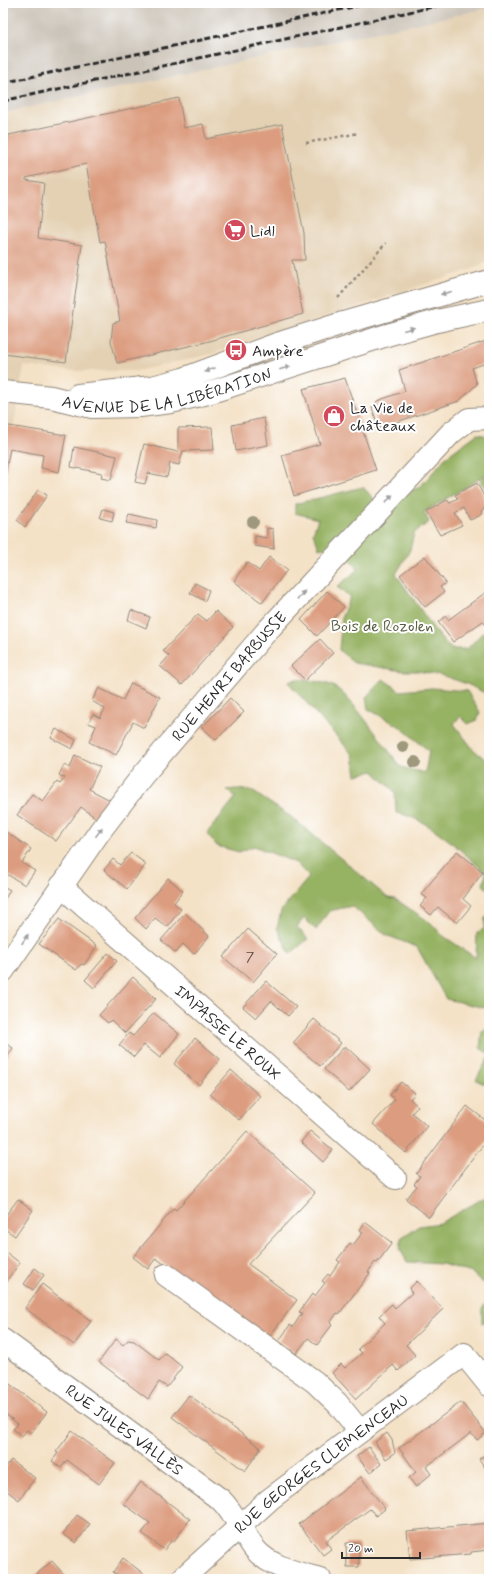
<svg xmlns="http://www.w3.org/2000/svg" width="492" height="1582" font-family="Mynerve,sans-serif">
<rect width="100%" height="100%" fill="#fff"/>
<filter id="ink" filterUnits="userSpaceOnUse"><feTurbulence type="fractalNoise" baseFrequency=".025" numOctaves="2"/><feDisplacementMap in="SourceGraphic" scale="8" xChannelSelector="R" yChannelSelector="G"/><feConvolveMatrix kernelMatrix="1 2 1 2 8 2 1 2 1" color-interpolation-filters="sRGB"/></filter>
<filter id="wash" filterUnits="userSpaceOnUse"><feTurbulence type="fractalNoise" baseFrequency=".012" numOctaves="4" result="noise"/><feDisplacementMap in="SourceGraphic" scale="16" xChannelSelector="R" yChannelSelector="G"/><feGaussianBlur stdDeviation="0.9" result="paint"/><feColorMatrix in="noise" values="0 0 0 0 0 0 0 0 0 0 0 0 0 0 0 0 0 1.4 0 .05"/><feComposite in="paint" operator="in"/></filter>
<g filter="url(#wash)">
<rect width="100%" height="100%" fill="#f4e2c7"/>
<!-- built -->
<polygon fill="#e4d1b4" points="489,8 489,259 481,266 212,354 136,371 70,371 24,366 3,488 3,113"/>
<!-- industrial -->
<polygon fill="#cbc3b8" points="3,3 489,3 489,8 3,113"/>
<!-- forest -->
<g fill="#96b264" stroke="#606e48">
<path d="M477 434 489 436V473L424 512 429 522 414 533 410 550 396 574 434 629 451 649H467L489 626V695L467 684 441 675 418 671H403L354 663 339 650 342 616 350 597 337 587 358 569C344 551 341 551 319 548L313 533 318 519 295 513V504L363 487 379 505 420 487 447 456Z"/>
<polygon points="489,474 489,493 480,481"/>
<path d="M297 679C308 681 322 681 333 686 347 691 389 752 401 767L425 773 429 751 399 726 368 709 366 697 383 679 400 691 432 688 467 691 480 712 477 720 468 724 460 716 454 724 473 749 486 760 489 757V890L483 885 486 873C461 851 429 818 396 813L395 792 373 771 356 775 353 755 288 682Z"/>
<polygon points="236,789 252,791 294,819 388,898 395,899 431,923 442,935 476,958 477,933 484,929 485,918 489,916 489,1011 485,1008 446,999 417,947 386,935 352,906 329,911 316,930 304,918 297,927 308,939 290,954 277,928 281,911 309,877 296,863 254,846 239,852 217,846 207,833 236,797 227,790"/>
<polygon points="489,1028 489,1054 480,1048 482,1031"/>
<polygon points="489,1056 489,1086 476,1080"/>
<polygon points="489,1195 489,1288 472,1273 442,1264 407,1262 400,1249 402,1237 419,1226 440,1223"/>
<polygon points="489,1299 489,1320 482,1323 482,1308"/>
</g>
<g id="blocks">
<!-- building -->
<g fill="#dc9c7f">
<polygon points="179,98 184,128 203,124 206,139 282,124 304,233 305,260 292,260 303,314 206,342 117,363 111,341 113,323 120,321 105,241 100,242 86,164 26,178 26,180 44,183 38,238 82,245 66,362 3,354 3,167 9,135"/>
<polygon points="489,340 489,362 472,368 477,384 459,401 379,428 372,408 377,401 405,391 399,370"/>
<polygon points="345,378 376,470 294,496 282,455 320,444 303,389"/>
<polygon points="264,418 268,445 236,451 232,425"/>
<polygon points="3,425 66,435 59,472 41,468 43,455 10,449 3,484"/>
<polygon points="212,427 214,450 183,451 179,465 170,463 167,477 148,473 145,484 135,482 144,444 178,452 178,428"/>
<polygon points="74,447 117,456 111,480 101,478 102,473 71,467"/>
<polygon points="477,483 489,506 481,511 482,513 479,516 470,520 464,508 455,513 462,525 440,535 426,512 447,500 450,503 458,499 455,495"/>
<polygon points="38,490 47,495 25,527 17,520"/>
<polygon points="103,509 114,512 112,521 100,518"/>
<polygon points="129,514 157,520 156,528 126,523"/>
<polygon points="267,528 273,529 274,549 255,546 255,536 267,538"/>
<polygon points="425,556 446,583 440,587 444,592 425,607 400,575"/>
<polygon points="269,557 287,570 262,603 234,581 247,562 259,571"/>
<polygon points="195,583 209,590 205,601 190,593"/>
<polygon points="489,590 489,621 485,624 483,621 453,642 438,622 446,616 448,620"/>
<polygon points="327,591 344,607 317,636 301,620"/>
<polygon points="131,610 150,617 146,628 128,620"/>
<polygon points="216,611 233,627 182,685 160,666 169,656 163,651 198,614 207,621"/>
<polygon points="320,639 333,653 305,680 291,666"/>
<polygon points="131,683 160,697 144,728 133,722 116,755 89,742 96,726 88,723 93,714 100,718 105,709 92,701 99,688 123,700"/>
<polygon points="230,698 244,712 216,740 202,727"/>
<polygon points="56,729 76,740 72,749 51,738"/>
<polygon points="75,755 100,767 89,789 110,800 96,818 81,807 56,841 17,815 32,794 43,801 57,782 60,784 65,778 59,775 64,765 70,768"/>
<polygon points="6,832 31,849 22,863 35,871 25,885 3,872 3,837"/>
<polygon points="457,851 483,872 463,899 471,906 457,923 438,907 431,915 420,906 427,898 421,894"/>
<polygon points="131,853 146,864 127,889 104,870 113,859 120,865"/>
<polygon points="168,878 183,891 174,903 181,909 167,927 155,918 146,929 135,918"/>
<polygon points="3,886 10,890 3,902"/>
<polygon points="185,913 209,936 194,954 183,944 176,953 161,940"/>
<polygon points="59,919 97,946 84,965 81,964 76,970 39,944"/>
<polygon points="248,929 277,954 253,982 223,957"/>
<polygon points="108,953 117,961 94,988 85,980"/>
<polygon points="133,977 156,999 125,1033 111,1020 108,1023 99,1015"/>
<polygon points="266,981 296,1007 288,1016 271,1001 256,1018 243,1007"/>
<polygon points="154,1013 179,1034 160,1058 144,1045 134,1057 119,1045 129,1033 133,1036"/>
<polygon points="314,1019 341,1043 320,1066 293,1043"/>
<polygon points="195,1038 220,1059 199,1085 174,1064"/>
<polygon points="3,1041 13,1048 3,1063"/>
<polygon points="345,1046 370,1069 349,1092 324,1069"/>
<polygon points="231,1070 260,1096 239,1120 210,1094"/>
<polygon points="401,1082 415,1093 410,1099 418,1106 412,1113 427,1126 406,1153 373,1124 395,1099 390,1095"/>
<polygon points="467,1106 489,1123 489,1137 429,1217 406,1199 417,1186 414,1184 420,1176 416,1174"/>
<polygon points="247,1131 315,1193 248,1264 297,1300 266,1341 156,1258 148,1269 133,1257 174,1208 176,1210"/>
<polygon points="310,1131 333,1150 323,1162 301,1142"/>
<polygon points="18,1199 33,1210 15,1236 3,1228 3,1219"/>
<polygon points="365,1222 392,1243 377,1263 375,1262 368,1272 370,1273 339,1314 337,1313 330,1323 332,1325 317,1345 308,1338 296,1354 279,1341 290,1325 293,1327 302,1313 299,1312 312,1294 315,1296 325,1283 322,1281 328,1274 330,1276 340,1262 337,1260 350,1243 353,1245 363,1232 360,1230"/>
<polygon points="3,1250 20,1263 3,1285"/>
<polygon points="35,1268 44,1275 33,1290 24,1284"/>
<polygon points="417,1281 443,1309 406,1345 415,1355 398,1371 393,1365 356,1399 332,1373 341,1364 345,1368 362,1353 358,1349 385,1323 379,1316 392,1304 395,1308 412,1293 409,1289"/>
<polygon points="42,1284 91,1321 74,1345 25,1308"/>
<polygon points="116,1339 123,1345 128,1340 134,1341 159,1360 165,1353 182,1367 167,1387 159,1382 148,1399 99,1362"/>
<polygon points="3,1379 47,1412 31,1433 27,1430 22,1436 13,1429 18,1424 3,1412"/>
<polygon points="189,1395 261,1448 245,1471 172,1417"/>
<polygon points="461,1402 486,1433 477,1440 471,1433 426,1467 431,1474 416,1487 409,1478 416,1472 399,1448"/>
<polygon points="72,1431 115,1463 99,1484 67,1460 61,1468 52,1461 58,1453 56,1452"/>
<polygon points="387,1433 392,1440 395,1453 386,1459 375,1442"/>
<polygon points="369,1447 381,1464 370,1473 357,1456"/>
<polygon points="489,1452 489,1471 488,1472 479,1459"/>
<polygon points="11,1460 35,1478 19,1500 3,1488 3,1471"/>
<polygon points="361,1477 385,1509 376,1516 370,1509 326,1541 331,1549 323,1555 299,1524"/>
<polygon points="141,1482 190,1519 174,1541 172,1540 164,1550 142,1533 150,1523 124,1504"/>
<polygon points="77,1515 90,1524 76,1543 63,1534"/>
<polygon points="489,1523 489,1550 471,1552 471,1554 410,1559 407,1531"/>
<polygon points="346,1543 359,1543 359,1567 347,1567"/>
<polygon points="123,1558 148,1577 146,1579 123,1579 113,1572"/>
<polygon points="52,1561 68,1579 31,1579"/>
</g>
</g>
</g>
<g filter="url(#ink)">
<use href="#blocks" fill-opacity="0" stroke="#908679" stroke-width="1"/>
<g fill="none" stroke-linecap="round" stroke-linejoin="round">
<!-- minor casing -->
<g stroke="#908679" stroke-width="24">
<g id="minor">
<path id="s1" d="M61 886 395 1178"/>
<path id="s2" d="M3 971 100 831 143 775 266 632 451 433 469 419 489 418"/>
<polyline points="166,1275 315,1382 337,1403 360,1431"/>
<path id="s3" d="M3 1340 221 1500C235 1514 242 1532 254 1548 269 1567 298 1573 320 1579"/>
<path id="s4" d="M182 1579 270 1499 464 1354 489 1385"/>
</g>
</g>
<!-- major casing -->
<g stroke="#908679" stroke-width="24">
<g id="major">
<path id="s5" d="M3 392 51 397 92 407 140 406 171 402 208 393 387 335 437 321 489 310"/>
<polyline points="78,395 152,387 183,379 274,345 343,323 489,281"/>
</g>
</g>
<!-- path -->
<g stroke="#908679" stroke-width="2.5" stroke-dasharray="3 3" stroke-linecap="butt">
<polyline points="306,143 359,133"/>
<polyline points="338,298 386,243"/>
</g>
<!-- minor -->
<use href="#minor" stroke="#fff" stroke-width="22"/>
<!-- major -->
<use href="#major" stroke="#fff" stroke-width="22"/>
<!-- rail -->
<g stroke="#2b2b2b" stroke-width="3" stroke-dasharray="6 3" stroke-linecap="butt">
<polyline points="3,83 371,3"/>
<polyline points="3,101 450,3"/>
</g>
</g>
<!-- trees -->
<g fill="#9e987d">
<circle cx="253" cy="522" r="6"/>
<circle cx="403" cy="747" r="6"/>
<circle cx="415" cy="762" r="6"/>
</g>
<!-- one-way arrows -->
<defs><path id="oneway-solid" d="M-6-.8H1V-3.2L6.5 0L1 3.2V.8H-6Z"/></defs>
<g fill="#a0a0a0">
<use href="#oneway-solid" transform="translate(446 293) rotate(165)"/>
<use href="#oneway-solid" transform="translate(409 329) rotate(-15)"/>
<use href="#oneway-solid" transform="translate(285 368) rotate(-18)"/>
<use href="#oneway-solid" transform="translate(210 370) rotate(159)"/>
<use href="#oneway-solid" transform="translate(389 499) rotate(-47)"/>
<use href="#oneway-solid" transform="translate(301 595) rotate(-47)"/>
<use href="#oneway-solid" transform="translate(99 832) rotate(-54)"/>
<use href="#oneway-solid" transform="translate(25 939) rotate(-56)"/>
</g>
</g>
<!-- icons -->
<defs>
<g id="supermarket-disc" transform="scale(1.15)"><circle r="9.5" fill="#d1495b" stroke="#fff"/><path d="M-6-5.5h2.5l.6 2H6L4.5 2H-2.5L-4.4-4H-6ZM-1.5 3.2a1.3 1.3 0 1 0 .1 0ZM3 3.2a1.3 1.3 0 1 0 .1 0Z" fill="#fff"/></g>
<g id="bus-disc" transform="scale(1.15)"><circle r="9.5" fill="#d1495b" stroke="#fff"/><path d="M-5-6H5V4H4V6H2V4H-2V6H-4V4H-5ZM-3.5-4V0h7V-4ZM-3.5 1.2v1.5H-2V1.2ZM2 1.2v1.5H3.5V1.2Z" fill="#fff"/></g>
<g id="shop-disc" transform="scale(1.15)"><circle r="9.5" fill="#d1495b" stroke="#fff"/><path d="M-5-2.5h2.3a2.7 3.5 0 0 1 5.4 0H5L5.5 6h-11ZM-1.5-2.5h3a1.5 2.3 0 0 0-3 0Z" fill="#fff"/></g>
</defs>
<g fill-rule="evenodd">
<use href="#supermarket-disc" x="235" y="230"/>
<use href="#bus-disc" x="236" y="350"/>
<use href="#shop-disc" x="334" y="416"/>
</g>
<g text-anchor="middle" stroke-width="4" stroke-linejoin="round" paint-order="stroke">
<!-- number labels -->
<g font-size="14" fill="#574740">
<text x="250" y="961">7</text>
</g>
<!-- poi labels -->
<g font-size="16" fill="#2b2b2b" stroke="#fff" text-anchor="start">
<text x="250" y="236">Lidl</text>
<text x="252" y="356">Ampère</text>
<text x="350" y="413">La Vie de<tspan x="350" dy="18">châteaux</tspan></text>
</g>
<!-- street labels -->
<g font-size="16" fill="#2b2b2b" stroke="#fff">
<text dy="6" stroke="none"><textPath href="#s5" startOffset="167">AVENUE DE LA LIBÉRATION</textPath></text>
<text dy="6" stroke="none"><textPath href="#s2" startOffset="372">RUE HENRI BARBUSSE</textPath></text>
<text dy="6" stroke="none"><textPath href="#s1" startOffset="222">IMPASSE LE ROUX</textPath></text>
<text dy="6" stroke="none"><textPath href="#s3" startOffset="151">RUE JULES VALLÈS</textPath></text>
<text dy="6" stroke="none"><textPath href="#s4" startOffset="181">RUE GEORGES CLEMENCEAU</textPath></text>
</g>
<!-- park labels -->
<g font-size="16" fill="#575c40" stroke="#fff">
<text x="382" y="631">Bois de Rozolen</text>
</g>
</g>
<!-- margin -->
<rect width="492" height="1582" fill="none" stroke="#fff" stroke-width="16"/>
<!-- scale -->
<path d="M342 1552v6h78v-6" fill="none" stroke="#2b2b2b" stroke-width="2"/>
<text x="348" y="1552" font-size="12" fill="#2b2b2b" stroke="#ffffff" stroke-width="3" paint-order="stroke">20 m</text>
</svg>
